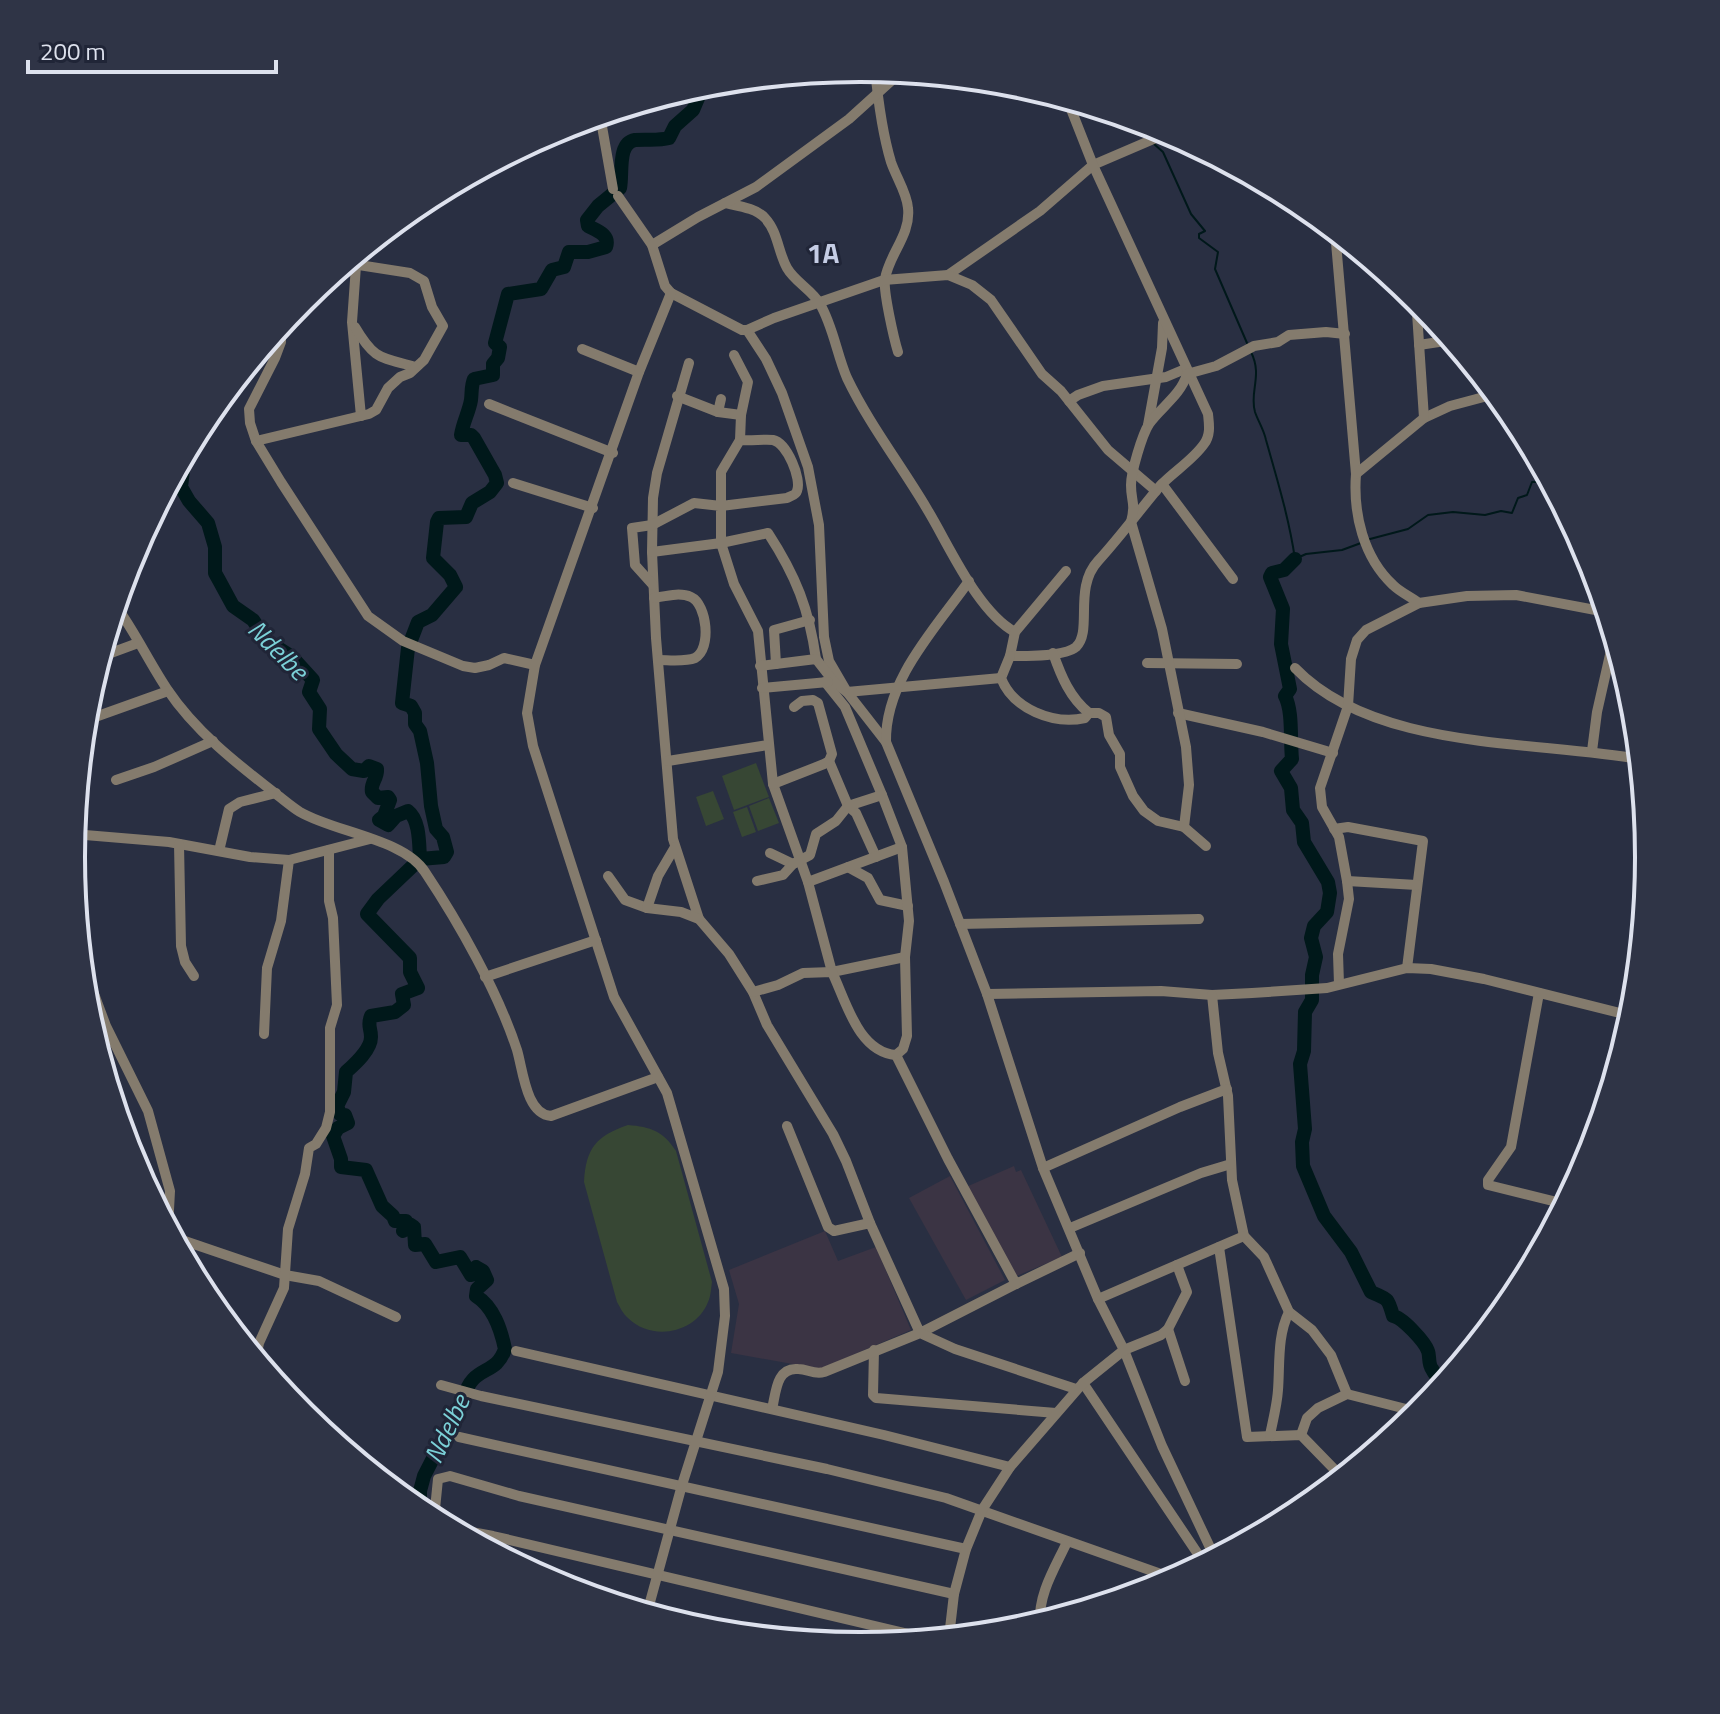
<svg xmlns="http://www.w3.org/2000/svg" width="1720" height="1714" font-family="'Titillium Web',sans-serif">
<rect width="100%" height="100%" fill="#292f42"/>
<!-- education -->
<g fill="#3b3444">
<polygon points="1014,1166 1016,1172 1021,1170 1062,1257 1014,1277 966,1187"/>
<polygon points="950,1176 1005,1280 966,1300 909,1198"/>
<polygon points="825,1231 838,1261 876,1247 911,1330 820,1369 731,1353 739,1304 729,1270"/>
</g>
<!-- green -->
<g fill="#374734">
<polygon points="756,763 769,797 734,810 722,776"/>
<polygon points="713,791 724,819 706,826 696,797"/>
<polygon points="769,798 779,823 758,831 749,806"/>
<polygon points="747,807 756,832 742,837 733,812"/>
<path d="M628 1125C651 1127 663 1131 676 1151L712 1282C711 1288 711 1296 708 1302 696 1333 652 1342 628 1318 623 1314 620 1307 617 1302L584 1182C586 1148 596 1136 628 1125Z"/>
</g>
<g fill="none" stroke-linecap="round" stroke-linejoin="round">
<!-- stream -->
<g stroke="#00181a" stroke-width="2">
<polyline points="1138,121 1146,138"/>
<polyline points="1154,144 1163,152 1191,214 1205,231 1199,234 1199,238 1218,252 1215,269 1247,343"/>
<path d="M1251 352C1263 376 1249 392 1255 412 1258 421 1264 430 1266 440 1277 479 1289 518 1295 559L1306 554 1342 550 1361 543"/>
<polyline points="160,500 166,495 168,489 182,489"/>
<polyline points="1370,539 1408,529 1428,515 1453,512 1485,515 1501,511 1512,513 1518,498 1527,495 1532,482 1550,482"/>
</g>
<!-- river -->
<g stroke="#00181a" stroke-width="14">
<path d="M185 453 181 487 189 501 208 523 215 547V573L220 582 233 606 253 620 267 641 292 657 313 680 309 692 320 709 319 729 336 754 352 769 364 771 369 766 377 769C378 778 370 783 372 792L378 798 388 797 390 800 384 816 379 820 388 825 396 816 408 811C420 820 419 844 420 859L378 899 367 914 410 958V972L418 988 402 994 404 1005 395 1012 371 1016C367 1026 371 1027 371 1037 371 1050 355 1064 346 1072L344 1092 337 1106 340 1114 345 1115 348 1123 338 1128 333 1136 341 1159V1167L366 1170 382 1206 393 1216 395 1221H406L403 1231 411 1225 414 1227 415 1245 425 1244 436 1262 460 1257 471 1275 475 1274 476 1267 483 1271 487 1280 477 1289 476 1296C494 1307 501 1330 505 1349 496 1377 472 1364 464 1398L424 1476 420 1491V1511"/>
<path d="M1295 559 1284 570 1272 573 1270 577 1283 609 1281 644 1290 689 1285 696C1293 711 1290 740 1292 759L1281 771 1291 788 1293 810 1302 823 1304 842 1328 882 1330 893 1327 912 1314 926 1311 938 1316 957 1312 975V1000L1305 1012 1304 1051 1300 1064 1305 1129 1302 1142 1303 1166 1324 1216 1351 1252 1371 1292C1388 1299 1388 1298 1393 1316 1402 1317 1425 1342 1428 1351 1430 1356 1428 1364 1432 1369 1435 1375 1439 1379 1442 1385"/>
<path d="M420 859 444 857 447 852 443 837 436 829 431 806 427 763 420 731 415 724V713L411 706 402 703 408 648 418 622 432 615 456 587 450 575 433 558 437 522 439 518 466 517 472 503 490 492 497 483 495 475 474 438 471 435H461C463 422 469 412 471 400 472 392 471 386 474 379L493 375V364L498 358 500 347 495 343 508 294 541 289 552 270 564 267 569 252H588L606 247C610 235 598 231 588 226L587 220 598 206 620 188C623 174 617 143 635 140 647 139 658 141 669 138L675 126 693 110 704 84"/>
</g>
<!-- minor -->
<g stroke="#847b6d" stroke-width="10">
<path d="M875 69C878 100 882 132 891 162 896 177 907 193 908 208 911 235 889 254 885 279 883 291 894 339 898 352"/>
<polyline points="600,115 613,189"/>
<polyline points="618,196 652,245 665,286 671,293 742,330 747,330 766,359 782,393 808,467 819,525 824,637 829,661 847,692 886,742 944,882 987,994 1043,1168 1098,1299 1124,1350 1162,1446 1215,1558"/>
<path d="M725 203C738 206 756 208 765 218 778 232 778 252 787 268 795 282 812 290 820 304 833 326 837 355 847 378 869 424 901 465 927 509 949 545 977 611 1015 632"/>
<path d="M1335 231 1356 474C1353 513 1363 557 1393 585 1400 592 1411 597 1419 603"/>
<polyline points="652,245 698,217 756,187 849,119 901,72"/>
<polyline points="356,266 352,322 361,416"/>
<polyline points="948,275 1040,211 1093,165 1170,132"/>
<polyline points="281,325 281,342 275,358 249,409 250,423 256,441 281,482 368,616 403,641 463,666 475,668 489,665 504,658 535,665"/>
<path d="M355 327C375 361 381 357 416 367"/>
<polyline points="747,330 774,318 884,280 948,275 972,285 991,300 1042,374 1061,391 1108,450 1156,491"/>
<polyline points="1419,345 1452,340"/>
<polyline points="582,349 639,372"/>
<polyline points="734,355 748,382 741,415"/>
<polyline points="689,363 657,473 653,498 652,552 656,638 673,839 699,919"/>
<polyline points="677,396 718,412"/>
<polyline points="721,399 718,412 741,415 740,440"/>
<polyline points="1069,401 1078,395 1103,386 1166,377 1185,369"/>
<polyline points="489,404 613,453"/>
<polyline points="1424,418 1450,406 1495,394"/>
<polyline points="1148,425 1162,348 1163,323"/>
<polyline points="256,441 369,414 376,410 388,388 400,377 410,373 424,360 443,326 432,307 424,281 410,273 346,263"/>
<polyline points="1356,474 1424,418 1416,298"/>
<polyline points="513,483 593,508"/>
<polyline points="1162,484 1233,579"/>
<polyline points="652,552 721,543 734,584 758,631 773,784 808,882 832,972 905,957"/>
<path d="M1066 571 1015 632 1010 656C1025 656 1064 657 1076 647 1093 631 1073 588 1098 561 1120 537 1139 511 1160 486 1173 472 1193 460 1204 444 1211 435 1209 424 1208 414L1093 165 1067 99"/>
<path d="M653 585 635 565 632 528 652 525 694 503 721 506V472L740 440C751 441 764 439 773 440 787 443 802 479 797 491 796 495 791 496 787 498L721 506V543L768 533C796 576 809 609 816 659"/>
<path d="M654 598C666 596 680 592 691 597 707 604 712 649 695 658 685 662 669 660 658 660"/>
<path d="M116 606C135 632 149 662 167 689 195 731 236 763 276 794 284 800 292 807 300 812 334 832 404 839 425 872 459 923 498 992 517 1050 523 1070 526 1114 551 1116L658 1077"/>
<path d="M1053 653C1061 676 1070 698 1089 713H1099L1106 717 1109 735 1120 754V767L1133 796 1144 811 1158 821 1184 827"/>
<path d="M1010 656 1001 678C1013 709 1053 725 1085 718L1089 713"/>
<polyline points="100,657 138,643"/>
<polyline points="1147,663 1237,664"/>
<polyline points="776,664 774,630 810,620"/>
<polyline points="760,666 816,659 834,682 847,692 1001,678"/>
<path d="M1295 668C1375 751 1533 740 1639 759"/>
<polyline points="825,682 845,707 882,795"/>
<polyline points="762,688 828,682"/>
<polyline points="1178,713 1263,732 1333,753"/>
<polyline points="84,721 168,691"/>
<path d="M886 742C885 680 935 629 969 581"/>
<polyline points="1592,751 1597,712 1614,637"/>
<polyline points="668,761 768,745"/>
<polyline points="829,761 848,806 856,813 876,857"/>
<polyline points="116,780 154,767 213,741"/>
<polyline points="773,784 824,764 829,761 832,754 818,703 813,700 802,701 794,707"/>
<polyline points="1334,829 1348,827 1423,841 1407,968"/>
<polyline points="73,834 169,842 250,857 289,860 370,839"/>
<polyline points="179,844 181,946 185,962 194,976"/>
<path d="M1206 846 1184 827 1189 785 1186 747 1162 629 1131 522C1136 502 1131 502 1131 485 1131 472 1142 435 1149 424 1161 407 1181 395 1187 374L1216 366 1254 346 1278 342 1289 335 1326 332 1345 334"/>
<polyline points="219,851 229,809 240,802 276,793"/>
<polyline points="770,853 793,864"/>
<polyline points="848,867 868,878 880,900 908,906"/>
<polyline points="608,876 625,900 647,908 681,912 699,919 729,954 753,992 767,1025 833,1134 846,1161 870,1223"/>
<polyline points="757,881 783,875 793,864 810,855 816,834 836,821 848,806 882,795 902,847 909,921 905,957 907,1036 903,1049 896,1055 948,1159 1016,1284 1080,1253"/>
<polyline points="1347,881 1417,885"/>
<polyline points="808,882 902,847"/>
<polyline points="647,908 658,876 675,847"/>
<polyline points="960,924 1199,919"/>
<polyline points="81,959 106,1026 148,1111 170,1191 168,1228"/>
<polyline points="485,977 596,940"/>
<polyline points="1339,984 1338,954 1349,899 1347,881 1339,837 1322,807 1320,788 1348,706 1351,659 1357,640 1366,630 1419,603 1467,596 1516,595 1606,612"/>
<path d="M753 992 778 985 803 973 832 972C846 1001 858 1052 896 1055"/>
<polyline points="1539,993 1511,1147 1488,1180 1488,1185 1565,1204"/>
<polyline points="987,994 1161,991 1212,995 1252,993 1327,988 1407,968 1431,969 1484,979 1632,1016"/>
<polyline points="1212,995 1218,1053 1228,1096 1232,1180 1244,1236 1264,1257 1289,1312 1312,1330 1331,1355 1347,1394"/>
<polyline points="264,1034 267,968 281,921 289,860"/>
<polyline points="787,1126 828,1227 834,1231 870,1223 920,1333 1016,1284"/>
<polyline points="1043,1168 1180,1107 1227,1089"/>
<polyline points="1070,1228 1201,1173 1231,1164"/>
<polyline points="173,1237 285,1275 319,1281 396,1317"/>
<polyline points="1219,1247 1247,1437 1301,1435 1336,1471"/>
<polyline points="1098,1299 1244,1236"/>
<polyline points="1168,1329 1185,1381"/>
<polyline points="874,1350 873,1395 876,1398 1056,1413"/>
<polyline points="516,1351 884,1435 1010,1467"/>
<polyline points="256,1358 259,1343 284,1288 288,1229 305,1174 309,1148 316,1144 326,1128 330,1112 330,1028 337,1005 333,918 329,901 329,850"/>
<polyline points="1083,1383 1202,1560"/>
<polyline points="441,1385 481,1396 827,1469 946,1498 1175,1579"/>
<path d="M772 1409C776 1393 776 1367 798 1369 808 1369 814 1375 824 1372L920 1333 955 1349 1076 1389"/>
<path d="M1270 1435C1273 1420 1277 1405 1278 1390 1280 1364 1277 1336 1289 1312"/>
<polyline points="1301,1435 1307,1418 1318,1408 1347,1394 1418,1412"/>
<polyline points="459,1437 966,1549"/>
<polyline points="434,1519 438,1479 450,1476 519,1496 954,1594"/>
<polyline points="450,1528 493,1536 930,1639"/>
<polyline points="647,1613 682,1485 718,1372 725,1316 724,1289 667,1093 614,997 533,746 527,713 535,665 639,372 671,293"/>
<path d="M1040 1623C1038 1594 1055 1568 1067 1542"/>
<polyline points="949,1637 954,1594 966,1549 982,1510 1010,1467 1083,1383 1124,1350 1161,1335 1168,1329 1187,1292 1177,1265"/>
</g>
</g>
<g text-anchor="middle" stroke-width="6" stroke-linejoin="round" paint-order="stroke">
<!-- water labels -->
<g font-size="26" font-style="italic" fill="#7bd0d7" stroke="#202537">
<text transform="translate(278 650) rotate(45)" y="9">Ndelbe</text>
<text transform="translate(447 1429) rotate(-65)" y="9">Ndelbe</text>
</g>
<!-- quarter labels -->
<g font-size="28" font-weight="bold" fill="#c5cde5" stroke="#202537">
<text x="823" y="263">1A</text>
</g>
</g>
<!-- crop -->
<path d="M0 0H1720V1714H0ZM85 857a775 775 0 1 1 1550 0a775 775 0 1 1-1550 0Z" fill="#2f3446" fill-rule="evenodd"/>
<path fill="none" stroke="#dde1ed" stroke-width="4" d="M85 857a775 775 0 1 1 1550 0a775 775 0 1 1-1550 0Z"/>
<!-- scale -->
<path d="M28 60v12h248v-12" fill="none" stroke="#dde1ed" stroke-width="4"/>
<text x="40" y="60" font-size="24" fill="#dde1ed" stroke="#202537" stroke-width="6" paint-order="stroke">200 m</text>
</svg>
